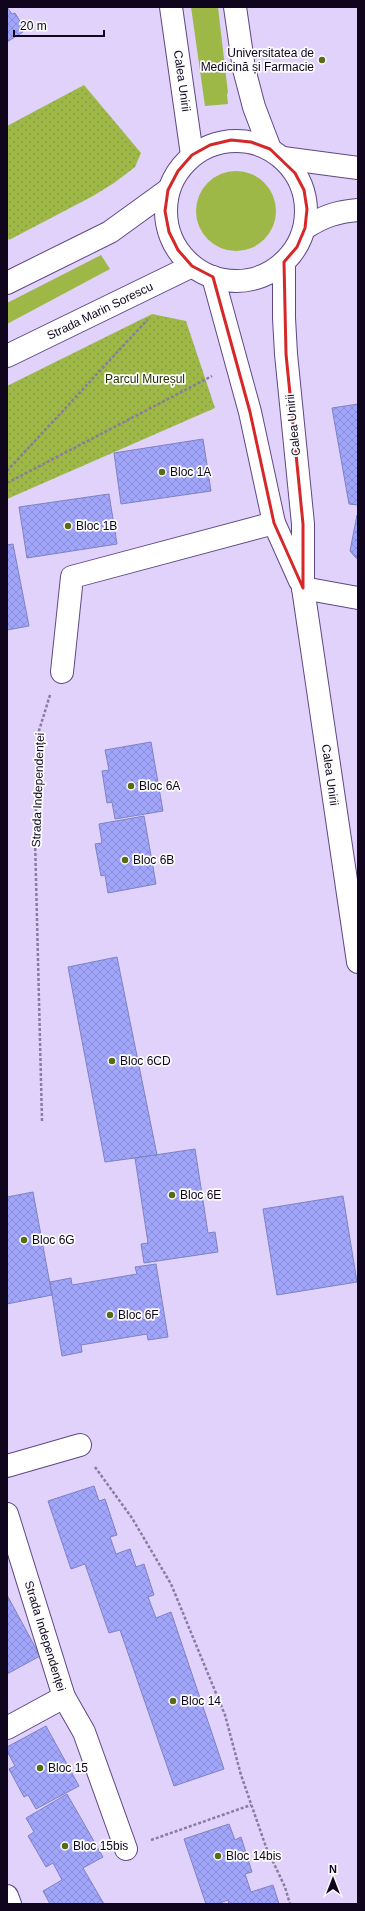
<svg xmlns="http://www.w3.org/2000/svg" width="365" height="1911" font-family="Helvetica,sans-serif">
<defs>
<pattern id="park-dots" width="8" height="8" patternUnits="userSpaceOnUse"><rect width="8" height="8" fill="#9eb847"/><path d="M2 2h.1M6 6h.1" fill="none" stroke="#879d3e" stroke-width="1.8" stroke-linecap="round"/></pattern>
<pattern id="building-cross-hatch" width="8" height="8" patternUnits="userSpaceOnUse"><rect width="8" height="8" fill="#a2a6fb"/><path d="M0 0l8 8M0 8l8-8" fill="none" stroke="#8a8dd7"/></pattern>
</defs>
<rect width="100%" height="100%" fill="#e1d2fc"/>
<!-- grass -->
<g fill="#9eb847">
<polygon points="191,7 218,7 228,93 227,94 228,104 205,106"/>
<circle cx="236" cy="211" r="40"/>
<polygon points="101,255 110,269 7,324 7,303"/>
</g>
<!-- park -->
<g fill="url(#park-dots)">
<polygon points="84,85 141,153 135,167 114,183 93,196 9,240 7,236 7,126"/>
<polygon points="152,314 186,321 215,408 7,499 7,386"/>
</g>
<!-- building -->
<g fill="url(#building-cross-hatch)" stroke="#7e82c3">
<polygon points="7,7 12,14 15,13 24,28 22,29 23,32 7,42"/>
<polygon points="358,404 358,505 349,504 332,408"/>
<polygon points="203,439 211,491 121,504 114,453"/>
<polygon points="109,494 117,544 27,558 19,507"/>
<polygon points="357,515 358,515 358,559 356,558 350,551"/>
<polygon points="13,544 29,626 7,630 7,545"/>
<polygon points="151,742 163,811 115,819 112,802 107,803 102,771 109,770 105,750"/>
<polygon points="144,816 156,884 108,893 105,875 101,876 95,844 102,843 99,824"/>
<polygon points="117,957 157,1155 105,1162 68,967"/>
<polygon points="195,1149 208,1233 215,1232 218,1252 144,1263 141,1244 148,1243 135,1158"/>
<polygon points="33,1192 52,1295 7,1304 7,1197"/>
<polygon points="343,1196 357,1282 277,1295 263,1209"/>
<polygon points="156,1264 168,1337 148,1340 147,1334 81,1345 82,1352 62,1356 50,1282 71,1278 72,1285 137,1274 135,1267"/>
<polygon points="94,1486 99,1501 105,1499 117,1535 110,1537 116,1554 130,1549 136,1567 144,1564 154,1595 148,1597 156,1618 171,1612 224,1769 174,1786 120,1630 109,1633 85,1564 71,1569 48,1501"/>
<polygon points="7,1595 40,1656 7,1674"/>
<polygon points="46,1726 79,1786 36,1809 28,1795 24,1797 9,1769 15,1766 7,1751 7,1747"/>
<polygon points="67,1794 103,1857 83,1868 104,1904 50,1904 43,1891 62,1880 53,1863 46,1867 28,1836 34,1832 26,1818"/>
<polygon points="229,1824 235,1840 241,1837 252,1872 245,1874 251,1892 273,1885 279,1904 229,1904 228,1900 217,1904 206,1904 184,1839"/>
</g>
<g fill="none" stroke-linecap="round" stroke-linejoin="round">
<!-- minor casing -->
<g stroke="#5f4884" stroke-width="24">
<g id="minor">
<polyline points="303,588 358,598"/>
<polyline points="62,672 72,577 274,523"/>
<polyline points="7,1466 80,1445"/>
<polyline points="7,1514 64,1697 7,1728"/>
<polyline points="64,1697 84,1732 126,1849"/>
<polyline points="7,1896 10,1904"/>
</g>
</g>
<!-- major casing -->
<g stroke="#5f4884" stroke-width="24">
<g id="major">
<polyline points="171,7 192,155"/>
<polyline points="235,7 244,69 254,107 270,149"/>
<circle cx="236" cy="211" r="70"/>
<polyline points="283,158 358,168"/>
<path d="M305 228C324 216 336 212 358 210"/>
<polyline points="284,262 284,318 286,354 303,524 303,588 358,962"/>
<polyline points="213,277 250,412 274,523 300,581"/>
<polyline points="7,283 110,232 168,190"/>
<polyline points="7,356 192,266"/>
</g>
</g>
<!-- path -->
<g stroke="#897c9e" stroke-width="2.5" stroke-dasharray="3 2" stroke-linecap="butt">
<polyline points="7,471 148,319"/>
<polyline points="7,483 212,376"/>
<polyline points="42,1121 35,839 38,734 50,695"/>
<polyline points="95,1467 132,1518 171,1584 225,1715 241,1775 266,1847 285,1887 290,1904"/>
<polyline points="151,1840 251,1805"/>
</g>
<!-- minor -->
<use href="#minor" stroke="#fff" stroke-width="22"/>
<!-- major -->
<use href="#major" stroke="#fff" stroke-width="22"/>
</g>
<!-- marked area -->
<path fill="none" stroke="#d62828" stroke-width="3" stroke-linejoin="round" d="M231 140 251 142 270 149 295 173 304 190 307 209 305 228 297 247 284 262 286 354 303 524V588L274 523 250 412 213 277 192 266 178 250 169 232 165 211 168 190 178 171 192 155 210 145Z"/>
<!-- markers -->
<g fill="#5a6b16" stroke="#fcfcfc" stroke-width="1.5">
<circle cx="322" cy="60" r="4"/>
<circle cx="162" cy="472" r="4"/>
<circle cx="68" cy="526" r="4"/>
<circle cx="131" cy="786" r="4"/>
<circle cx="125" cy="860" r="4"/>
<circle cx="112" cy="1061" r="4"/>
<circle cx="172" cy="1195" r="4"/>
<circle cx="24" cy="1240" r="4"/>
<circle cx="110" cy="1315" r="4"/>
<circle cx="173" cy="1701" r="4"/>
<circle cx="40" cy="1768" r="4"/>
<circle cx="65" cy="1846" r="4"/>
<circle cx="218" cy="1856" r="4"/>
</g>
<g text-anchor="middle" stroke-width="3.5" stroke-linejoin="round" paint-order="stroke">
<!-- poi labels -->
<g font-size="12" fill="#0f061d" stroke="#fcfcfc" text-anchor="start">
<text x="314" y="57" text-anchor="end">Universitatea de<tspan x="314" dy="14">Medicină și Farmacie</tspan></text>
<text x="170" y="476">Bloc 1A</text>
<text x="76" y="530">Bloc 1B</text>
<text x="139" y="790">Bloc 6A</text>
<text x="133" y="864">Bloc 6B</text>
<text x="120" y="1065">Bloc 6CD</text>
<text x="180" y="1199">Bloc 6E</text>
<text x="32" y="1244">Bloc 6G</text>
<text x="118" y="1319">Bloc 6F</text>
<text x="181" y="1705">Bloc 14</text>
<text x="48" y="1772">Bloc 15</text>
<text x="73" y="1850">Bloc 15bis</text>
<text x="226" y="1860">Bloc 14bis</text>
</g>
<!-- street labels -->
<g font-size="12" fill="#0f061d" stroke="#fcfcfc">
<text transform="translate(182 81) rotate(82)" y="4">Calea Unirii</text>
<text transform="translate(100 311) rotate(-26)" y="4">Strada Marin Sorescu</text>
<text transform="translate(293 425) rotate(-96)" y="4">Calea Unirii</text>
<text transform="translate(330 775) rotate(82)" y="4">Calea Unirii</text>
<text transform="translate(38 790) rotate(-88)" y="4">Strada Independenței</text>
<text transform="translate(45 1636) rotate(73)" y="4">Strada Independenței</text>
</g>
<!-- park labels -->
<g font-size="12" fill="#273100" stroke="#fcfcfc">
<text x="145" y="383">Parcul Mureșul</text>
</g>
</g>
<!-- border -->
<rect width="365" height="1911" fill="none" stroke="#0f061d" stroke-width="16"/>
<!-- north arrow -->
<g transform="translate(333 1879)" stroke="#fcfcfc" stroke-width="3" paint-order="stroke">
<path d="M0-3L7 15L0 10L-7 15Z" fill="#0f061d"/>
<text y="-6" font-size="11" font-weight="bold" text-anchor="middle" fill="#0f061d">N</text>
</g>
<!-- scale -->
<path d="M14 30v6h90v-6" fill="none" stroke="#0f061d" stroke-width="2"/>
<text x="20" y="30" font-size="12" fill="#0f061d" stroke="#fcfcfc" stroke-width="3" paint-order="stroke">20 m</text>
</svg>
